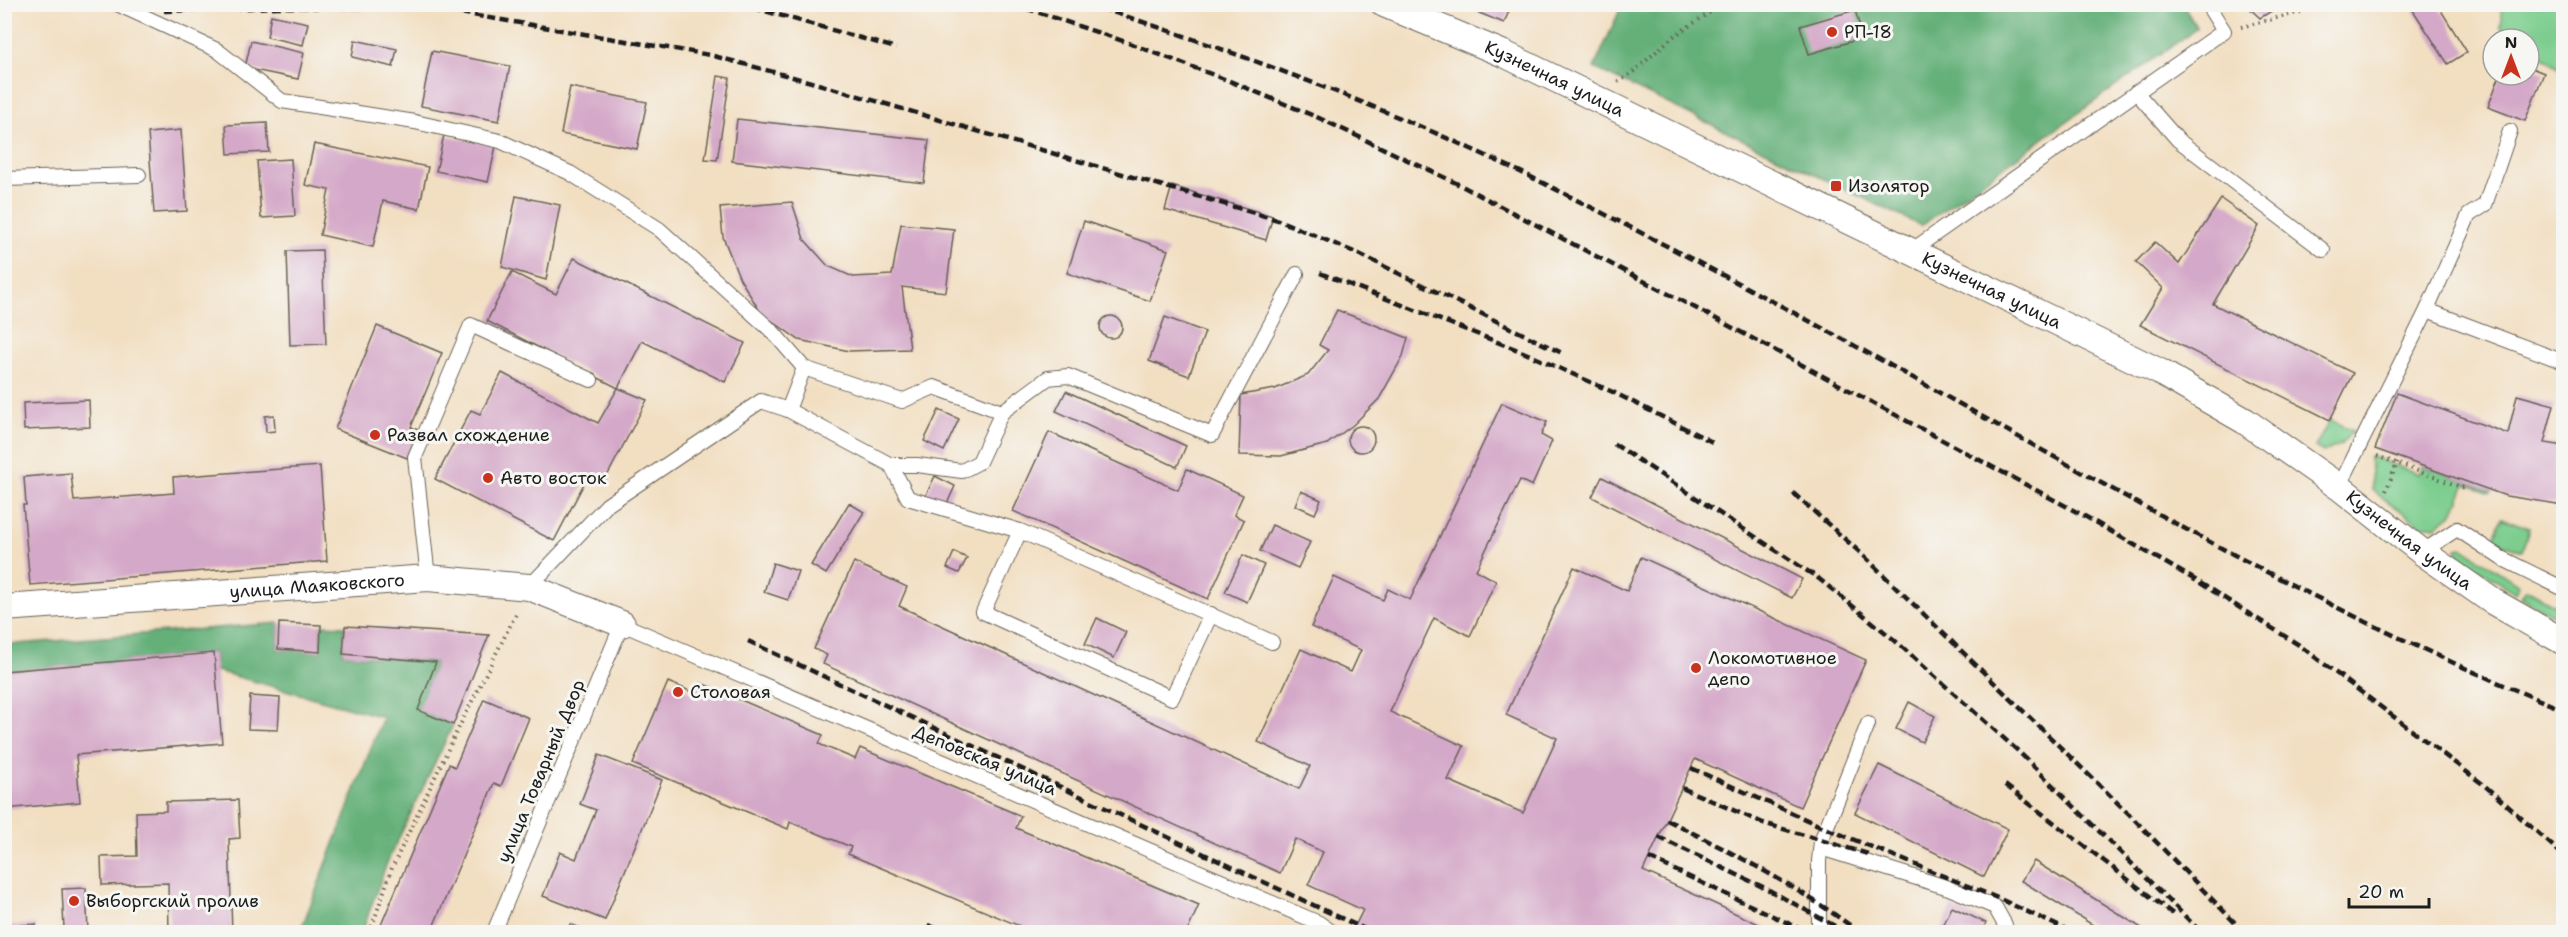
<svg xmlns="http://www.w3.org/2000/svg" width="2568" height="937" font-family="'Shantell Sans',sans-serif">
<rect width="100%" height="100%" fill="#f6f6f2"/>
<filter id="ink" filterUnits="userSpaceOnUse"><feTurbulence type="fractalNoise" baseFrequency=".0167" numOctaves="2"/><feDisplacementMap in="SourceGraphic" scale="12" xChannelSelector="R" yChannelSelector="G"/><feConvolveMatrix kernelMatrix="1 2 1 2 8 2 1 2 1" color-interpolation-filters="sRGB"/></filter>
<filter id="wash" filterUnits="userSpaceOnUse"><feTurbulence type="fractalNoise" baseFrequency=".008" numOctaves="4" result="noise"/><feDisplacementMap in="SourceGraphic" scale="24" xChannelSelector="R" yChannelSelector="G"/><feGaussianBlur stdDeviation="1.35" result="paint"/><feColorMatrix in="noise" values="0 0 0 0 0 0 0 0 0 0 0 0 0 0 0 0 0 1.4 0 .05"/><feComposite in="paint" operator="in"/></filter>
<g filter="url(#wash)">
<rect width="100%" height="100%" fill="#f2dfc2"/>
<!-- green -->
<g fill="#7ccd8e" stroke="#4c7455" stroke-width="1.5">
<polygon points="2501,5 2563,5 2563,70 2529,47 2529,39 2517,39 2501,28"/>
<polygon points="2330,420 2353,431 2340,445 2323,452 2315,447"/>
<polygon points="2370,456 2419,474 2423,466 2492,491 2491,493 2466,484 2453,513 2436,526 2422,526 2372,490"/>
<polygon points="2502,518 2529,528 2522,551 2493,540"/>
<polygon points="2462,547 2519,585 2515,593 2458,554 2457,548"/>
<polygon points="2526,589 2563,609 2563,620 2521,597"/>
</g>
<!-- forest -->
<g fill="#65b079" stroke="#40664a" stroke-width="1.5">
<polygon points="2182,4 2197,28 1921,226 1594,68 1622,5"/>
<polygon points="279,623 278,649 320,652 321,625 345,626 343,654 436,662 419,709 453,725 387,863 362,932 300,932 383,717 216,671 214,653 5,671 5,645"/>
</g>
<g id="blocks">
<!-- building -->
<g fill="#d4a8c8">
<polygon points="1463,4 1512,4 1504,23 1462,6"/>
<polygon points="2245,4 2283,4 2260,18"/>
<polygon points="2409,4 2437,4 2467,52 2448,64"/>
<polygon points="1855,10 1863,38 1809,54 1800,26"/>
<polygon points="271,15 308,23 303,45 267,37"/>
<polygon points="355,40 397,49 393,67 352,57"/>
<polygon points="251,41 304,53 298,79 245,68"/>
<polygon points="432,51 510,66 499,121 421,106"/>
<polygon points="2529,67 2544,73 2525,121 2488,107 2500,75 2529,75"/>
<polygon points="718,76 730,78 717,160 705,159"/>
<polygon points="570,87 647,102 637,149 561,134"/>
<polygon points="737,119 929,140 924,183 732,161"/>
<polygon points="267,123 269,152 228,154 226,125"/>
<polygon points="181,130 187,211 154,213 148,133"/>
<polygon points="444,135 496,146 488,182 436,171"/>
<polygon points="314,144 428,167 419,209 383,201 373,247 320,235 329,190 305,185"/>
<polygon points="291,159 295,216 261,218 257,161"/>
<polygon points="1172,186 1273,216 1266,240 1165,210"/>
<polygon points="516,196 560,205 546,280 502,267"/>
<polygon points="2221,199 2259,226 2213,304 2353,373 2330,420 2140,325 2163,288 2136,262 2155,242 2179,264"/>
<polygon points="792,202 804,239 828,266 853,277 892,275 901,224 954,229 946,292 902,287 910,349 849,351 799,340 761,313 740,279 723,237 720,208"/>
<polygon points="1084,221 1168,250 1150,301 1067,273"/>
<polygon points="322,250 326,344 290,345 287,251"/>
<polygon points="574,258 745,343 725,382 642,341 618,388 487,321 512,272 556,294"/>
<polygon points="1337,310 1408,338 1403,356 1379,399 1353,425 1327,444 1281,456 1239,455 1241,395 1275,389 1308,375 1328,350 1319,345"/>
<circle cx="1111" cy="327" r="11"/>
<polygon points="1165,317 1205,332 1189,376 1149,361"/>
<polygon points="377,326 442,353 411,427 418,430 407,458 335,429"/>
<polygon points="502,373 598,423 618,388 647,400 604,482 589,474 554,541 435,479 471,410 480,414"/>
<polygon points="1066,391 1186,446 1177,467 1056,411"/>
<polygon points="2397,393 2508,434 2517,395 2554,405 2544,443 2564,446 2564,505 2506,496 2375,449"/>
<polygon points="89,400 90,427 24,430 23,403"/>
<polygon points="1502,403 1547,422 1541,435 1552,441 1532,486 1520,480 1476,570 1496,581 1470,636 1434,618 1390,712 1464,746 1448,780 1523,813 1557,738 1506,715 1574,567 1627,591 1641,557 1866,660 1800,807 1695,759 1643,871 1776,932 1363,932 1354,928 1363,910 1308,885 1323,852 1295,839 1280,873 823,664 827,655 814,649 854,562 907,587 899,606 1299,789 1310,766 1258,742 1301,649 1351,672 1361,650 1311,627 1334,577 1383,600 1388,589 1410,600"/>
<polygon points="939,410 959,419 944,451 924,441"/>
<polygon points="274,415 275,431 266,432 265,416"/>
<circle cx="1361" cy="439" r="13"/>
<polygon points="1049,432 1178,490 1187,469 1243,495 1234,515 1244,520 1208,599 1013,511"/>
<polygon points="320,466 327,561 30,585 23,505 26,505 24,477 71,473 74,501 174,493 173,477"/>
<polygon points="935,476 955,486 946,506 925,497"/>
<polygon points="1602,477 1802,579 1792,598 1592,497"/>
<polygon points="1301,491 1321,500 1315,514 1295,505"/>
<polygon points="849,503 864,512 826,574 811,565"/>
<polygon points="1272,525 1310,542 1298,568 1260,551"/>
<polygon points="954,552 967,558 959,573 947,568"/>
<polygon points="1243,555 1264,565 1247,602 1225,592"/>
<polygon points="773,563 798,571 788,600 764,592"/>
<polygon points="1097,618 1126,632 1114,658 1085,644"/>
<polygon points="279,623 321,625 320,652 278,649"/>
<polygon points="345,626 489,635 453,725 418,710 436,662 343,654"/>
<polygon points="214,653 222,743 76,755 80,802 4,809 4,671"/>
<polygon points="668,682 697,694 701,683 823,735 819,744 855,759 860,748 1021,816 1016,828 1199,905 1187,932 1034,932 848,854 851,847 790,822 788,829 633,764"/>
<polygon points="250,696 280,698 278,730 248,729"/>
<polygon points="484,699 529,718 501,786 494,783 431,932 400,932 381,925 449,764 455,767"/>
<polygon points="1909,702 1935,716 1922,742 1896,729"/>
<polygon points="599,755 662,780 605,920 543,896 560,852 576,859 596,810 580,804"/>
<polygon points="1879,765 2008,829 1984,877 1855,813"/>
<polygon points="238,800 240,838 229,839 232,932 169,932 168,883 102,885 101,857 137,856 136,812 166,811 166,802"/>
<polygon points="2034,861 2148,932 2104,932 2025,883 2021,881"/>
<polygon points="86,888 88,932 58,932 57,929 64,928 62,889"/>
<polygon points="1952,907 1986,923 1981,932 1940,932"/>
<polygon points="36,924 36,932 4,932 4,926"/>
<polygon points="570,924 590,932 567,932"/>
</g>
</g>
</g>
<g filter="url(#ink)">
<use href="#blocks" fill-opacity="0" stroke="#676056" stroke-width="1.5"/>
<g fill="none" stroke-linecap="round" stroke-linejoin="round">
<!-- service casing -->
<g stroke="#676056" stroke-width="16">
<g id="service">
<polyline points="117,4 217,50 282,101 415,122 500,141 570,173 659,229 773,332 804,368 902,401 934,387 1002,412"/>
<polyline points="2136,92 2178,140 2323,250"/>
<polyline points="4,179 139,175"/>
<polyline points="1911,251 2224,31 2207,4"/>
<polyline points="2427,310 2469,215 2485,205 2510,131"/>
<polyline points="788,410 804,368"/>
<polyline points="891,465 917,465 962,471 979,462 1002,412 1048,378 1068,376 1212,435 1297,274"/>
<polyline points="2339,487 2427,310 2564,362"/>
<polyline points="1020,531 983,612 1172,698 1211,614"/>
<polyline points="2422,552 2457,529 2501,558 2564,589"/>
<polyline points="428,578 415,457 471,325 591,380"/>
<polyline points="529,587 607,505 761,401 788,410 891,465 908,498 1020,531 1272,642"/>
<polyline points="1821,848 1949,888 1995,907 2005,925 2005,932"/>
<polyline points="494,932 622,624 1319,923 1332,932"/>
<polyline points="1819,932 1819,861 1821,841 1868,724"/>
</g>
</g>
<!-- minor casing -->
<g stroke="#676056" stroke-width="28">
<g id="minor">
<path id="s1" d="M1384 4 1504 54 2160 372 2245 421 2339 487 2422 552 2492 601 2564 642"/>
<path id="s2" d="M4 608 428 578 529 587 622 624"/>
</g>
</g>
<!-- path -->
<g stroke="#676056" stroke-width="4" stroke-dasharray="1.5 4.5" stroke-linecap="butt">
<polyline points="2241,27 2301,12 2311,4"/>
<polyline points="1618,82 1632,73 1674,36 1723,4"/>
<polyline points="2377,456 2464,488"/>
<polyline points="2386,491 2399,458"/>
<polyline points="370,932 392,868 452,741 517,612"/>
</g>
<!-- service -->
<use href="#service" stroke="#fff" stroke-width="14"/>
<!-- minor -->
<use href="#minor" stroke="#fff" stroke-width="26"/>
<!-- rail -->
<g stroke="#1c1c1c" stroke-width="4.5" stroke-dasharray="9 4.5" stroke-linecap="butt">
<polyline points="740,4 896,48"/>
<polyline points="1013,4 1126,42 1227,80 1319,118 1456,183 1722,322 2088,518 2197,581 2299,645 2484,785 2564,856"/>
<path d="M1088 4C1244 54 1408 115 1555 189 1684 254 1814 322 1940 393 2144 507 2347 623 2564 710"/>
<polyline points="164,11 277,7 436,9 710,55 815,83 1278,220 1359,254 1564,354"/>
<polyline points="1320,273 1523,352 1615,393 1716,444"/>
<polyline points="1614,444 1818,578 1892,638 2018,751 2201,932"/>
<polyline points="1793,493 1864,556 2131,816 2244,932"/>
<polyline points="748,641 1371,932"/>
<polyline points="1691,768 1825,828 2000,899 2071,932"/>
<polyline points="2005,785 2173,914"/>
<polyline points="1682,788 1763,823 1868,854"/>
<path d="M1667 820C1735 854 1799 887 1859 932"/>
<polyline points="1658,837 1767,889 1846,932"/>
<polyline points="1649,858 1807,932"/>
<polyline points="928,925 946,932"/>
</g>
</g>
</g>
<!-- markers -->
<g fill="#c8321e" stroke="#f6f6f2" stroke-width="2">
<circle cx="1832" cy="32" r="6"/>
<rect x="1830" y="180" width="12" height="12" rx="3"/>
<circle cx="375" cy="435" r="6"/>
<circle cx="488" cy="478" r="6"/>
<circle cx="1696" cy="668" r="6"/>
<circle cx="678" cy="692" r="6"/>
<circle cx="74" cy="901" r="6"/>
</g>
<g text-anchor="middle" stroke-width="6" stroke-linejoin="round" paint-order="stroke">
<!-- poi labels -->
<g font-size="18" fill="#1c1c1c" stroke="#f6f6f2" text-anchor="start">
<text x="1844" y="38">РП-18</text>
<text x="1848" y="192">Изолятор</text>
<text x="387" y="441">Развал схождение</text>
<text x="500" y="484">Авто восток</text>
<text x="1708" y="664">Локомотивное<tspan x="1708" dy="21">депо</tspan></text>
<text x="690" y="698">Столовая</text>
<text x="86" y="907">Выборгский пролив</text>
</g>
<!-- street labels -->
<g font-size="18" fill="#1c1c1c" stroke="#f6f6f2">
<text dy="6" stroke="none"><textPath href="#s1" startOffset="186">Кузнечная улица</textPath></text>
<text dy="6" stroke="none"><textPath href="#s1" startOffset="672">Кузнечная улица</textPath></text>
<text dy="6" stroke="none"><textPath href="#s1" startOffset="1160">Кузнечная улица</textPath></text>
<text dy="6" stroke="none"><textPath href="#s2" startOffset="314">улица Маяковского</textPath></text>
<text transform="translate(985 760) rotate(23)" y="6">Деповская улица</text>
<text transform="translate(541 771) rotate(-67)" y="6">улица Товарный Двор</text>
</g>
</g>
<!-- margin -->
<rect width="2568" height="937" fill="none" stroke="#f6f6f2" stroke-width="24"/>
<!-- north arrow -->
<g transform="translate(2511 57)"><circle r="28" fill="#f6f6f2" stroke="#9f9f9c" stroke-width="1.5"/>
<path d="M0-4.5L10 22L0 15L-10 22Z" fill="#c8321e"/>
<text y="-9" font-size="16" font-weight="bold" text-anchor="middle" fill="#1c1c1c">N</text>
</g>
<!-- scale -->
<path d="M2349 898v9h80v-9" fill="none" stroke="#1c1c1c" stroke-width="3"/>
<text x="2358" y="898" font-size="18" fill="#1c1c1c" stroke="#f6f6f2" stroke-width="4.5" paint-order="stroke">20 m</text>
</svg>
